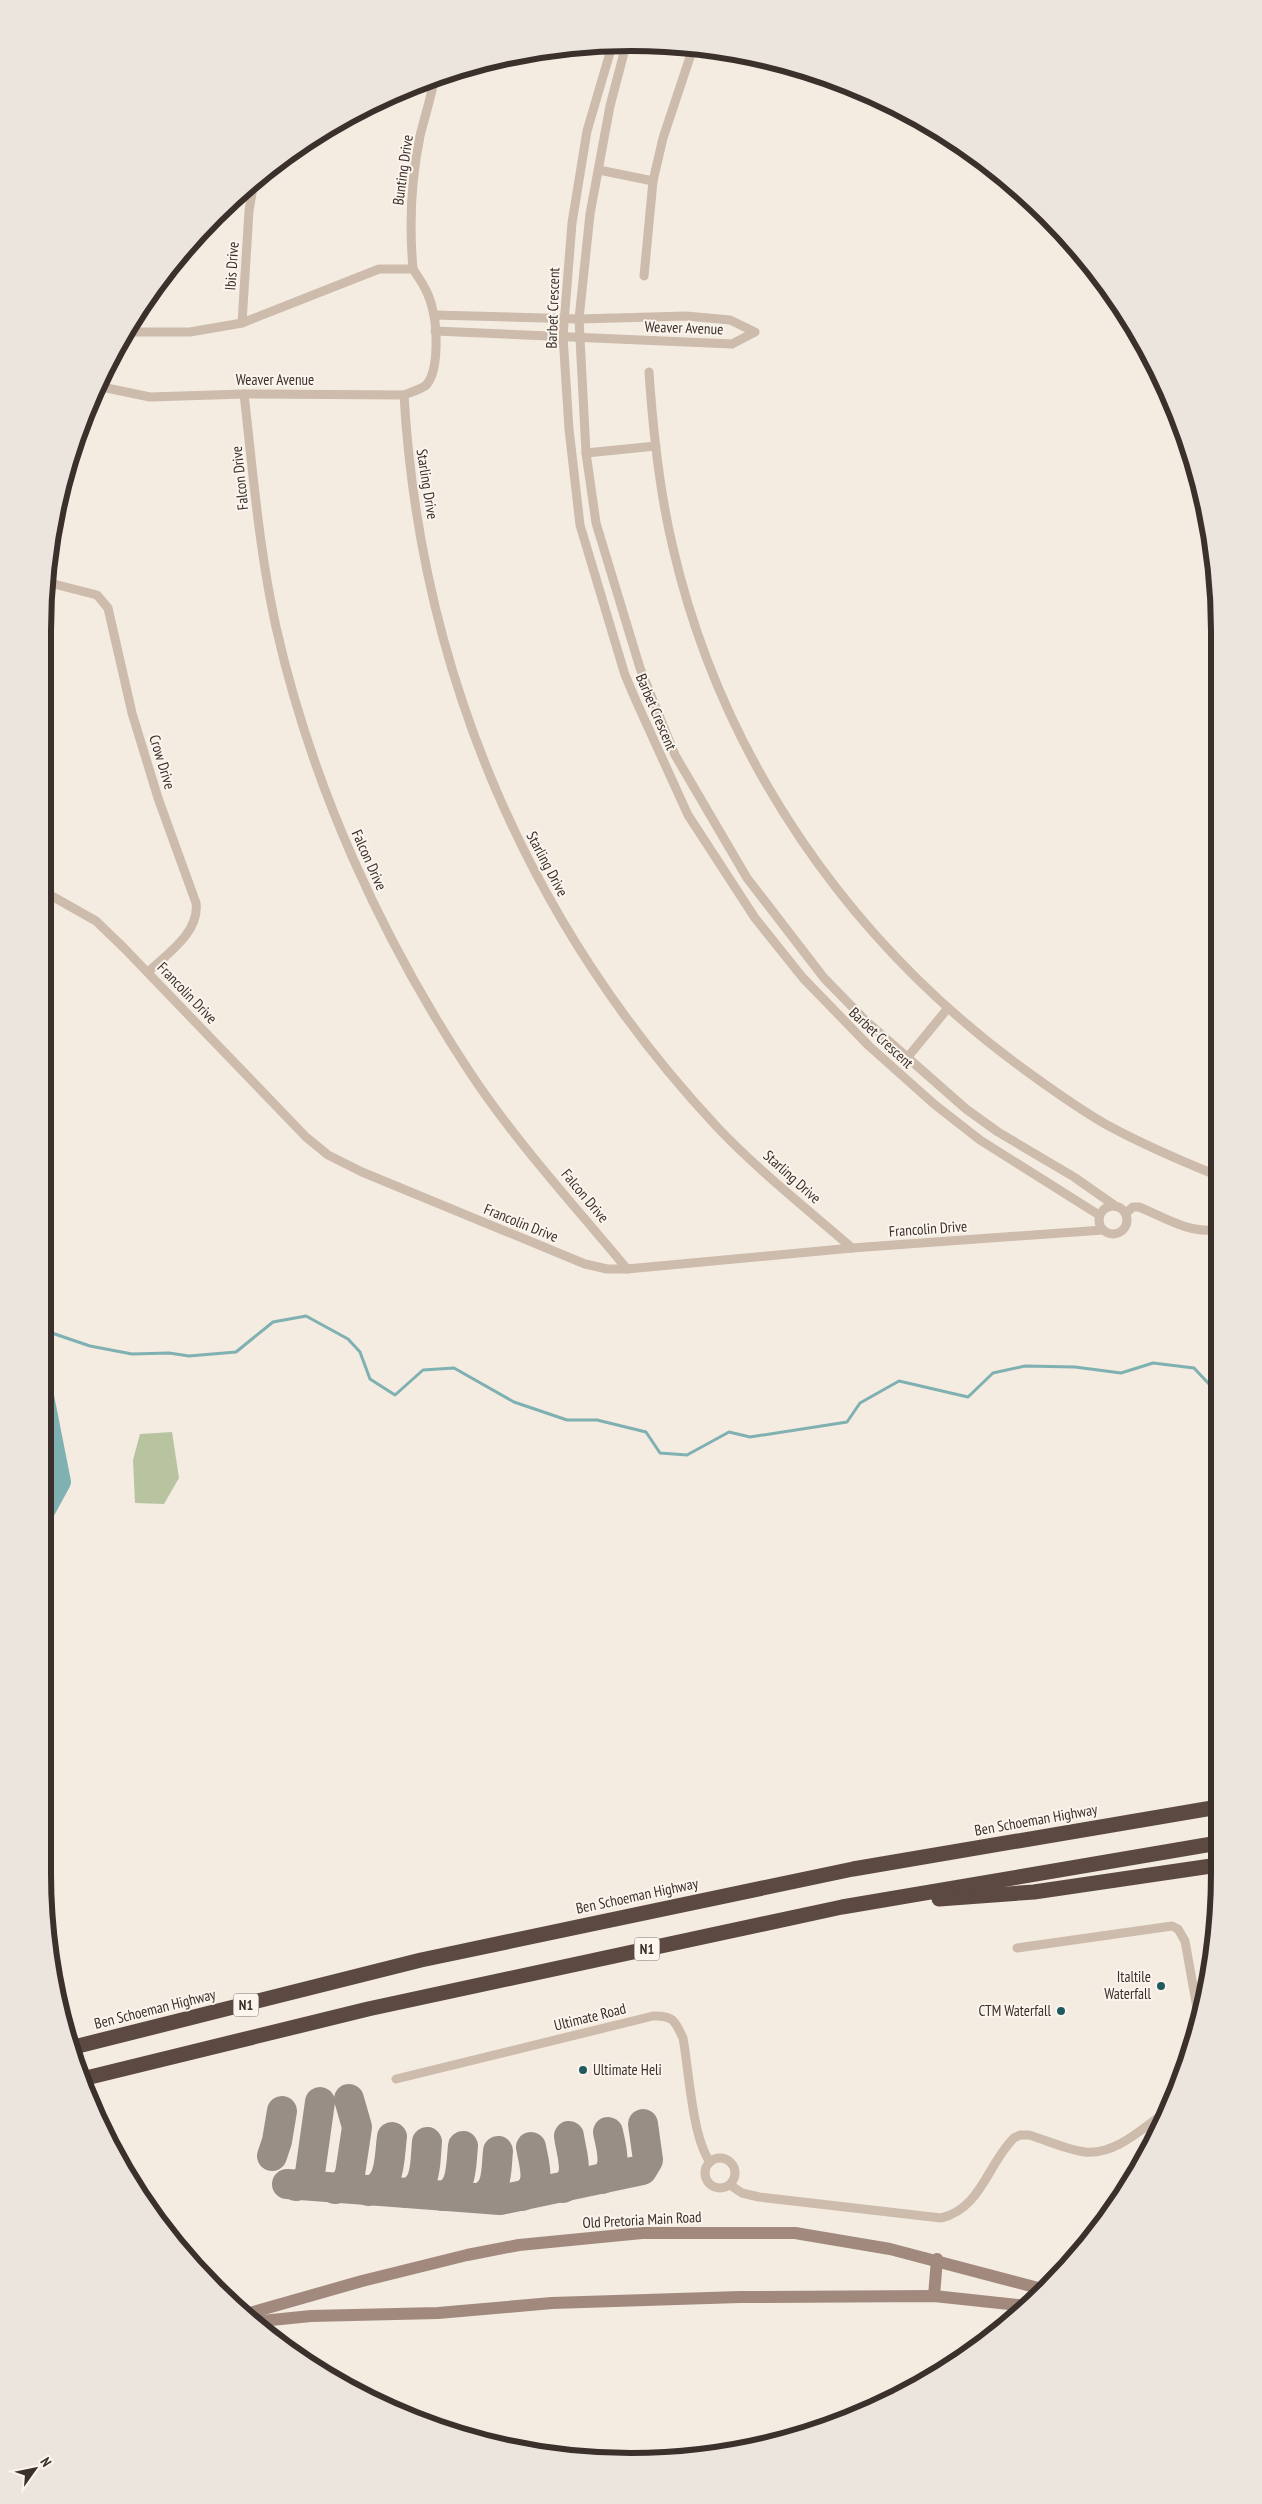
<svg xmlns="http://www.w3.org/2000/svg" width="1262" height="2504" font-family="'PT Sans Narrow',sans-serif">
<rect width="100%" height="100%" fill="#f4ebe1"/>
<!-- green -->
<polygon fill="#b8c4a0" points="172,1432 179,1478 164,1504 135,1503 133,1460 140,1434"/>
<g fill="none" stroke-linecap="round" stroke-linejoin="round">
<!-- stream -->
<polyline stroke="#7fb0b2" stroke-width="3" points="43,1330 90,1346 132,1354 169,1353 189,1356 236,1352 273,1322 306,1316 348,1339 360,1352 370,1379 395,1395 423,1370 454,1368 514,1402 567,1420 597,1420 646,1432 660,1453 687,1455 729,1432 750,1437 847,1422 860,1403 899,1381 968,1397 993,1373 1025,1366 1075,1367 1121,1373 1153,1363 1194,1368 1209,1384 1217,1387"/>
<!-- river -->
<polyline stroke="#7fb0b2" stroke-width="20" points="43,1515 61,1482 43,1391"/>
<!-- taxiway -->
<g stroke="#988e86" stroke-width="30">
<polyline points="272,2156 277,2141 282,2111"/>
<path d="M602 2179C619 2170 611 2147 608 2132"/>
<polyline points="287,2184 500,2200 642,2170 648,2160 643,2124"/>
<polyline points="296,2186 306,2181 310,2173 320,2102"/>
<path d="M563 2188C582 2178 571 2153 569 2136"/>
<polyline points="335,2189 345,2184 350,2174 357,2127 349,2099"/>
<path d="M368 2191C392 2187 389 2156 392 2137"/>
<path d="M406 2193C428 2189 425 2159 427 2142"/>
<path d="M443 2196C463 2191 461 2163 463 2146"/>
<path d="M522 2196C543 2188 534 2164 531 2147"/>
<path d="M477 2198C499 2195 496 2168 498 2151"/>
</g>
<!-- minor -->
<g stroke="#cdbbac" stroke-width="9">
<polyline points="626,45 610,106 590,214 579,319 586,453 596,523 640,668 675,755 747,878 824,978 866,1021 966,1109 998,1132 1074,1177 1114,1205"/>
<polyline points="612,46 587,131 572,223 563,336 569,429 580,525 625,675 637,703 688,815 755,918 803,978 869,1046 934,1104 980,1140 1099,1215"/>
<polyline points="599,170 653,181 663,138 693,48"/>
<path d="M413 269C409 224 411 180 420 136 425 116 431 97 435 77"/>
<polyline points="644,276 653,181"/>
<polyline points="434,315 579,319 686,316 730,320 755,332 732,344 435,331"/>
<polyline points="242,323 249,211 254,181"/>
<path d="M649 372C653 431 659 490 673 548 722 759 850 943 1025 1070 1051 1089 1079 1109 1107 1125 1142 1144 1179 1160 1216 1175"/>
<path d="M97 386 150 397 244 394 404 395C411 392 419 390 425 386 440 373 437 324 432 307 429 293 421 281 413 269H379L242 323 190 332H127"/>
<path d="M244 394C253 472 259 550 276 627 312 786 381 938 471 1074 517 1143 574 1205 627 1269"/>
<path d="M404 395C420 672 528 925 718 1128 759 1171 807 1209 852 1248"/>
<polyline points="586,453 656,446"/>
<path d="M46 582 97 595 108 608 132 713 158 798 196 903C200 932 167 954 148 972"/>
<polyline points="43,891 96,921 124,948 306,1137 328,1155 362,1172 585,1264 607,1269 627,1269 852,1248 1103,1230"/>
<polyline points="907,1058 948,1008"/>
<circle cx="1113" cy="1220" r="14"/>
<path d="M1126 1213 1133 1207H1139C1162 1216 1191 1235 1216 1229"/>
<polyline points="1017,1948 1172,1926 1178,1929 1185,1941 1200,2025"/>
<path d="M396 2079 653 2016C673 2015 675 2021 683 2038 689 2070 692 2137 710 2162"/>
<circle cx="720" cy="2173" r="15"/>
<path d="M730 2185 742 2193 759 2197 941 2218C981 2209 988 2163 1014 2138L1020 2135H1029C1046 2140 1067 2150 1085 2152 1116 2155 1144 2127 1167 2111"/>
</g>
<!-- secondary -->
<g stroke="#a18a7d" stroke-width="12">
<polyline points="934,2296 937,2259"/>
<polyline points="243,2315 362,2281 467,2255 519,2245 642,2233 795,2233 890,2249 1046,2290"/>
<polyline points="252,2322 311,2316 438,2313 552,2303 740,2297 934,2296 1028,2306"/>
</g>
<!-- motorway -->
<g stroke="#5c4a42" stroke-width="15">
<polyline points="939,1899 1034,1892 1218,1865"/>
<polyline points="70,2048 421,1960 853,1869 1218,1807"/>
<polyline points="82,2079 368,2009 842,1907 1218,1843"/>
</g>
</g>
<!-- markers -->
<g fill="#1f5a5e" stroke="#fbf5ee" stroke-width="2">
<circle cx="1161" cy="1986" r="5"/>
<circle cx="1061" cy="2011" r="5"/>
<circle cx="583" cy="2070" r="5"/>
</g>
<g text-anchor="middle" stroke-width="4" stroke-linejoin="round" paint-order="stroke">
<!-- shield labels -->
<g fill="#fbf5ee" stroke="#756b66" stroke-width="1">
<rect x="634.5" y="1937.5" width="25" height="23" rx="4"/>
<rect x="233.5" y="1993.5" width="25" height="23" rx="4"/>
</g>
<g font-size="14" font-weight="bold" fill="#3b302b">
<text x="647" y="1954">N1</text>
<text x="246" y="2010">N1</text>
</g>
<!-- street labels -->
<g font-size="15" fill="#3b302b" stroke="#fbf5ee">
<text transform="translate(403 170) rotate(-82)" y="5">Bunting Drive</text>
<text transform="translate(232 266) rotate(-86)" y="5">Ibis Drive</text>
<text transform="translate(553 308) rotate(-88)" y="5">Barbet Crescent</text>
<text transform="translate(684 328) rotate(2)" y="5">Weaver Avenue</text>
<text x="275" y="385">Weaver Avenue</text>
<text transform="translate(240 478) rotate(-96)" y="5">Falcon Drive</text>
<text transform="translate(427 484) rotate(81)" y="5">Starling Drive</text>
<text transform="translate(656 712) rotate(67)" y="5">Barbet Crescent</text>
<text transform="translate(162 762) rotate(73)" y="5">Crow Drive</text>
<text transform="translate(369 860) rotate(66)" y="5">Falcon Drive</text>
<text transform="translate(547 864) rotate(62)" y="5">Starling Drive</text>
<text transform="translate(187 993) rotate(46)" y="5">Francolin Drive</text>
<text transform="translate(881 1038) rotate(43)" y="5">Barbet Crescent</text>
<text transform="translate(792 1177) rotate(42)" y="5">Starling Drive</text>
<text transform="translate(585 1196) rotate(50)" y="5">Falcon Drive</text>
<text transform="translate(521 1223) rotate(22)" y="5">Francolin Drive</text>
<text transform="translate(928 1229) rotate(-4)" y="5">Francolin Drive</text>
<text transform="translate(1036 1820) rotate(-10)" y="5">Ben Schoeman Highway</text>
<text transform="translate(637 1896) rotate(-12)" y="5">Ben Schoeman Highway</text>
<text transform="translate(155 2009) rotate(-14)" y="5">Ben Schoeman Highway</text>
<text transform="translate(590 2017) rotate(-14)" y="5">Ultimate Road</text>
<text transform="translate(642 2220) rotate(-3)" y="5">Old Pretoria Main Road</text>
</g>
<!-- poi labels -->
<g font-size="15" fill="#3b302b" stroke="#fbf5ee" text-anchor="end">
<text x="1151" y="1982">Italtile<tspan x="1151" dy="17">Waterfall</tspan></text>
<text x="1051" y="2016">CTM Waterfall</text>
<text x="593" y="2075" text-anchor="start">Ultimate Heli</text>
</g>
</g>
<!-- crop -->
<path d="M0 0H1262V2504H0ZM631 51H631A580 580 0 0 1 1211 631V1873A580 580 0 0 1 631 2453H631A580 580 0 0 1 51 1873V631A580 580 0 0 1 631 51Z" fill="#ece5de" fill-rule="evenodd"/>
<path fill="none" stroke="#3b302b" stroke-width="6" d="M631 51H631A580 580 0 0 1 1211 631V1873A580 580 0 0 1 631 2453H631A580 580 0 0 1 51 1873V631A580 580 0 0 1 631 51Z"/>
<!-- north arrow -->
<g transform="translate(35 2469) rotate(57)" stroke="#fbf5ee" stroke-width="4" paint-order="stroke">
<path d="M0-4L9 19L0 12L-9 19Z" fill="#3b302b"/>
<text y="-8" font-size="14" font-weight="bold" text-anchor="middle" fill="#3b302b">N</text>
</g>
</svg>
